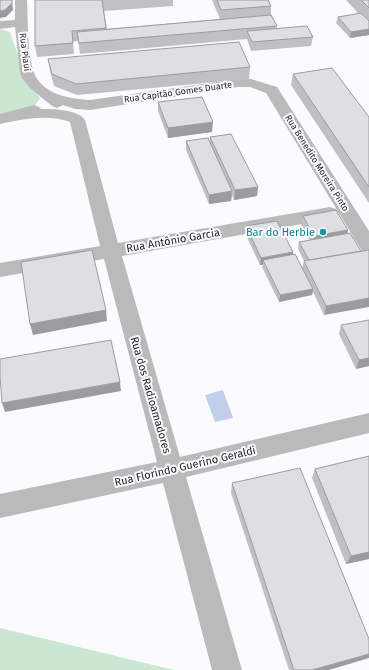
<svg xmlns="http://www.w3.org/2000/svg" width="369" height="670" font-family="'Fira Sans',sans-serif">
<rect width="100%" height="100%" fill="#fbfbff"/>
<!-- green -->
<g fill="#cce7d1">
<path d="M0 29 10 32 25 76 40 98C33 113 14 112 0 115Z"/>
<polygon points="0,628 174,670 0,670"/>
</g>
<!-- water -->
<polygon fill="#c1cfeb" points="223,390 233,418 215,422 205,395"/>
<g fill="none" stroke-linecap="round" stroke-linejoin="round">
<!-- minor -->
<g fill="#bababb" fill-rule="evenodd">
<path d="M15 0H27C28 18 27 61 36 77 46 95 71 99 90 100L238 79H251L277 87 369 231V252L362 251 266 93 250 87H238L90 110 75 109 63 105 57 108 52 106 30 88 22 78 20 73 15 27 0 29V21L15 20Z"/>
<path d="M34 105 39 107 41 109C53 109 77 109 85 120L118 243 330 207 336 209 339 213 336 217 330 219 122 256 180 457 369 413V433L186 477 242 670H212L163 483 0 518V494L157 462 104 259 0 277V263L100 246 70 122C48 114 23 119 0 124V114Z"/>
</g>
</g>
<!-- wall -->
<g fill="#c0c0c3">
<polygon points="35,0 173,0 173,6 104,11 107,29 220,19 212,0 268,0 271,6 271,15 277,26 277,29 313,37 311,46 251,51 247,39 80,54 78,41 73,42 74,54 37,57 35,46"/>
<polygon points="346,0 369,0 369,35 350,38 336,23 338,17 359,14"/>
<polygon points="48,59 250,67 249,79 77,95 54,86 50,71"/>
<polygon points="293,74 369,117 369,203 291,85"/>
<polygon points="158,102 212,132 168,138 158,111"/>
<polygon points="210,137 258,187 257,196 234,200 232,195 231,201 209,204 186,150 186,141 210,143"/>
<polygon points="303,216 348,230 324,315 313,292 312,295 279,302 262,267 263,265 260,265 245,233 246,226 293,252 293,255 302,268 304,261 298,249 299,242 310,241 301,226"/>
<polygon points="341,325 369,366 356,369 339,334"/>
<polygon points="369,456 369,559 346,564 312,478 315,469"/>
<polygon points="232,483 329,670 289,670 231,493"/>
</g>
<!-- shaded-wall -->
<g fill="#9c9c9f">
<polygon points="12,0 13,10 6,17 0,18 0,11"/>
<polygon points="369,29 369,35 350,38 351,32"/>
<polygon points="213,122 212,132 168,138 168,128"/>
<polygon points="258,187 257,196 234,200 235,190"/>
<polygon points="232,191 231,201 209,204 209,195"/>
<polygon points="348,230 346,239 312,245 314,236"/>
<polygon points="293,252 292,259 263,260 263,265 260,265 261,258"/>
<polygon points="313,289 312,295 279,302 280,295"/>
<polygon points="369,298 369,307 324,315 326,306"/>
<polygon points="106,310 107,321 33,335 30,324"/>
<polygon points="369,358 369,366 356,369 359,360"/>
<polygon points="120,382 121,391 5,412 2,403"/>
<polygon points="369,552 369,559 346,564 351,556"/>
<polygon points="369,654 369,658 329,670 312,670"/>
</g>
<!-- building -->
<g fill="#dfdfe3" stroke="#9c9c9f">
<polygon points="0,0 12,0 12,3 5,10 0,11"/>
<polygon points="35,0 102,0 106,28 72,31 73,43 35,46"/>
<polygon points="217,0 268,0 271,6 221,10"/>
<polygon points="361,0 369,0 369,8"/>
<polygon points="361,13 369,21 369,29 351,32 338,17"/>
<polygon points="271,15 277,26 79,43 77,32"/>
<polygon points="307,26 313,37 252,42 247,31"/>
<polygon points="239,42 250,67 76,84 52,74 48,59"/>
<polygon points="332,68 369,117 369,187 293,74"/>
<polygon points="202,97 213,122 168,128 158,102"/>
<polygon points="231,134 258,187 235,190 210,137"/>
<polygon points="208,138 232,191 209,195 186,141"/>
<polygon points="336,210 348,230 314,236 303,216"/>
<polygon points="277,221 293,252 261,258 246,226"/>
<polygon points="350,233 361,251 309,260 299,242"/>
<polygon points="92,250 106,310 30,324 21,262"/>
<polygon points="369,250 369,298 326,306 304,261"/>
<polygon points="295,254 313,289 280,295 263,260"/>
<polygon points="369,320 369,358 359,360 341,325"/>
<polygon points="111,340 120,382 2,403 0,376 0,359"/>
<polygon points="369,456 369,552 351,556 315,469"/>
<polygon points="300,468 369,639 369,654 312,670 294,670 232,483"/>
</g>
<!-- markers -->
<circle fill="#0f9aa8" stroke="#fbfbff" stroke-width="1.5" cx="323" cy="232" r="4"/>
<g text-anchor="middle" stroke-width="4" stroke-linejoin="round" paint-order="stroke">
<!-- far-street labels -->
<g font-size="9" fill="#1f1f20" stroke="#fbfbff">
<text transform="translate(25 52) rotate(83)" y="3">Rua Piauí</text>
<text transform="translate(178 92) rotate(-8)" y="3">Rua Capitão Gomes Duarte</text>
<text transform="translate(317 163) rotate(58)" y="3">Rua Benedito Moreira Pinto</text>
</g>
<!-- culture labels -->
<g font-size="11" fill="#0d838f" stroke="#fbfbff" text-anchor="end">
<text x="315" y="236">Bar do Herbie</text>
</g>
<!-- street labels -->
<g font-size="11" fill="#1f1f20" stroke="#fbfbff">
<text transform="translate(173 240) rotate(-10)" y="4">Rua Antônio Garcia</text>
<text transform="translate(151 395) rotate(74)" y="4">Rua dos Radioamadores</text>
<text transform="translate(185 466) rotate(-13)" y="4">Rua Florindo Guerino Geraldi</text>
</g>
</g>
</svg>
